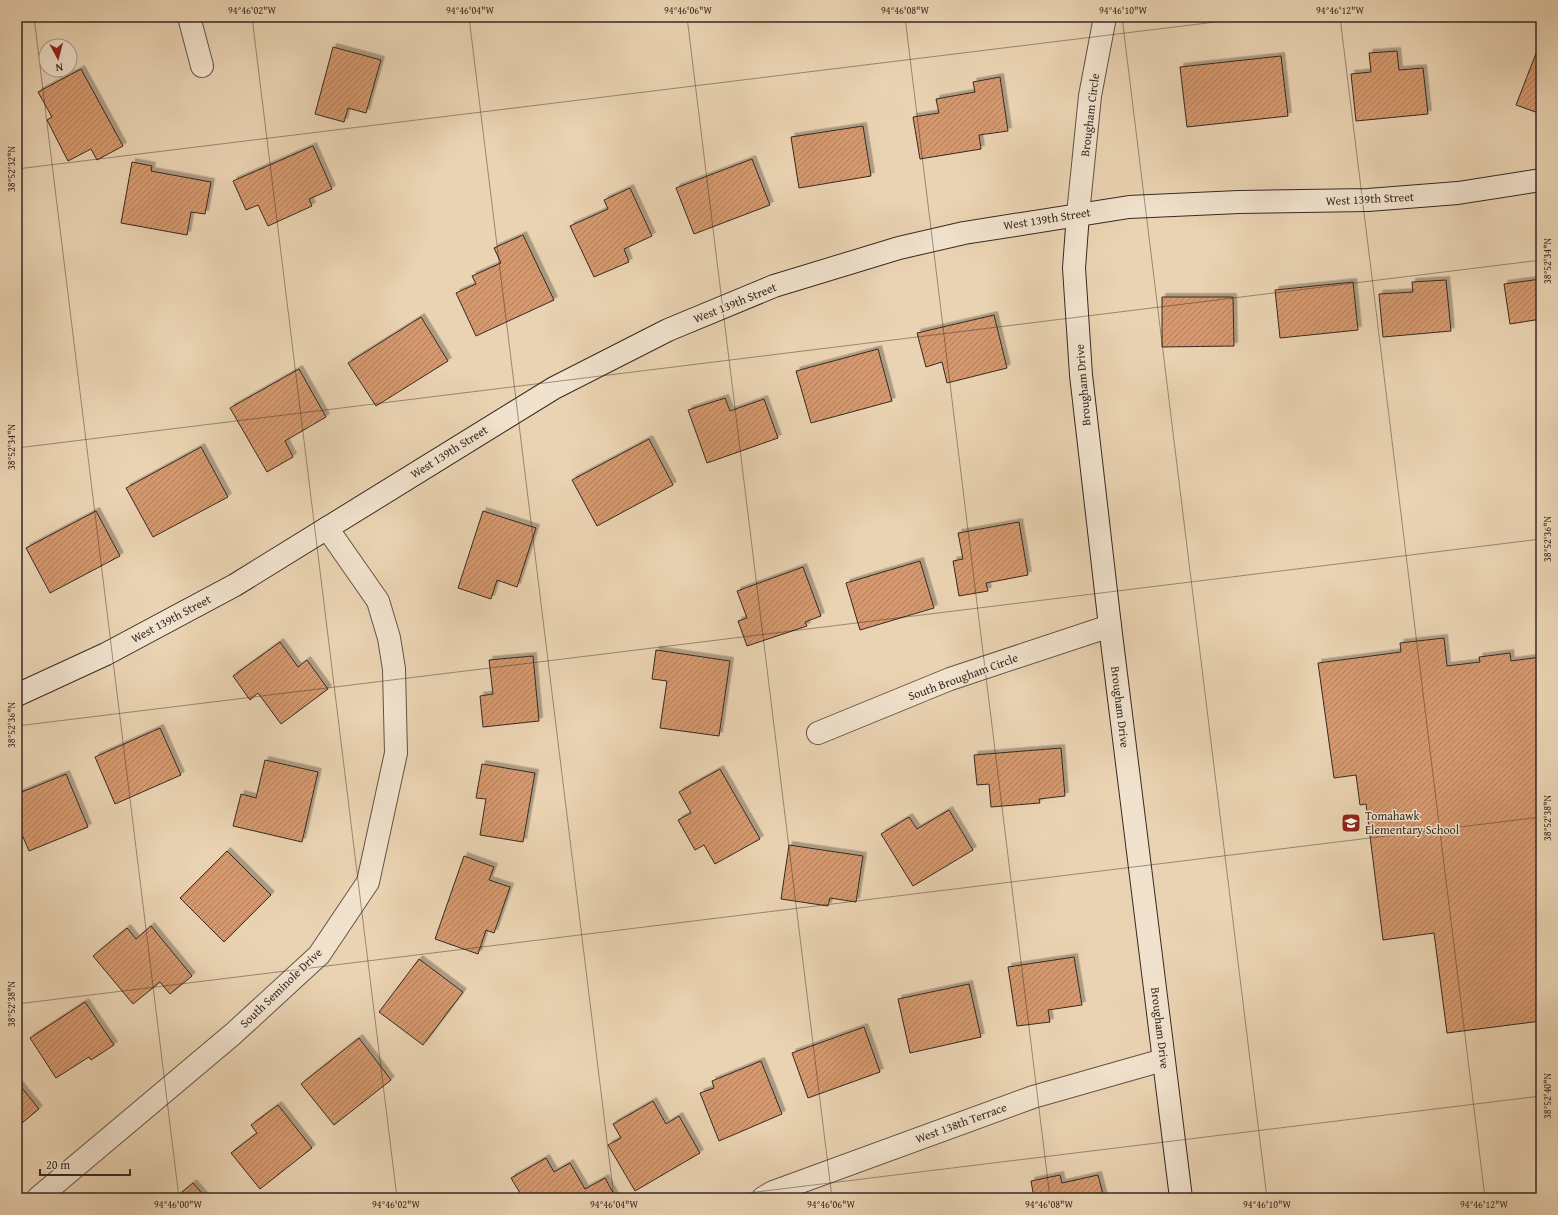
<svg xmlns="http://www.w3.org/2000/svg" width="1558" height="1215" font-family="'Gentium Book Plus',serif">
<defs>
<pattern id="building-hatch" width="6" height="6" patternUnits="userSpaceOnUse"><rect width="6" height="6" fill="#d4996f"/><path d="M-1 1l2-2M0 6l6-6M5 7l2-2" fill="none" stroke="#ad7d5b"/></pattern>
<filter id="shadow"><feDropShadow dx="3.5" dy="-3.5" stdDeviation="0" flood-color="#0004"/></filter>
</defs>
<rect width="100%" height="100%" fill="#ead3b2"/>
<filter id="stains"><feTurbulence type="fractalNoise" baseFrequency=".005" numOctaves="4"/><feColorMatrix values="0 0 0 0 .2 0 0 0 0 .09 0 0 0 0 .02 0 0 0 .5 -.17"/></filter>
<radialGradient id="worn" r=".72"><stop offset=".6" stop-color="#630" stop-opacity="0"/><stop offset="1" stop-color="#630" stop-opacity=".3"/></radialGradient>
<!-- building -->
<g fill="url(#building-hatch)" stroke="#362a22" filter="url(#shadow)">
<polygon points="1540,43 1541,43 1541,114 1516,105"/>
<polygon points="333,47 381,60 366,113 348,108 344,122 315,114"/>
<polygon points="1397,51 1399,70 1423,68 1428,114 1356,121 1351,74 1371,72 1369,53"/>
<polygon points="1281,56 1288,116 1187,127 1180,67"/>
<polygon points="81,69 123,146 97,160 91,149 68,161 47,120 52,117 38,92"/>
<polygon points="1000,77 1008,131 979,135 981,149 920,159 913,117 939,113 936,99 975,92 973,82"/>
<polygon points="863,126 871,176 799,188 791,137"/>
<polygon points="313,146 332,189 309,199 312,206 268,226 258,205 246,210 233,181"/>
<polygon points="752,159 770,205 694,234 676,188"/>
<polygon points="132,162 152,166 151,171 211,182 205,214 191,212 187,235 121,223"/>
<polygon points="630,188 652,236 624,249 629,262 594,277 570,226 608,209 604,200"/>
<polygon points="523,235 554,300 476,336 456,293 476,284 472,276 501,263 494,248"/>
<polygon points="1541,279 1541,319 1510,324 1504,284"/>
<polygon points="1446,280 1451,331 1383,337 1379,294 1413,292 1412,282"/>
<polygon points="1353,282 1358,330 1280,338 1275,290"/>
<polygon points="1162,297 1233,297 1234,346 1162,347"/>
<polygon points="994,315 1007,368 947,383 942,362 926,367 917,333"/>
<polygon points="421,317 448,361 376,406 348,363"/>
<polygon points="878,349 892,401 811,423 796,371"/>
<polygon points="299,369 326,417 285,441 293,457 267,472 230,408"/>
<polygon points="725,398 730,411 764,399 778,438 707,463 688,410"/>
<polygon points="649,439 673,485 597,526 572,480"/>
<polygon points="201,447 228,497 153,537 126,488"/>
<polygon points="96,511 120,556 50,593 26,548"/>
<polygon points="483,511 536,528 517,587 497,580 491,599 458,588"/>
<polygon points="1019,522 1028,575 986,583 988,591 959,596 953,561 963,559 958,533"/>
<polygon points="920,561 934,608 860,630 846,583"/>
<polygon points="803,567 821,616 805,622 807,626 747,646 738,621 747,618 737,591"/>
<polygon points="1444,638 1447,666 1480,662 1479,657 1510,653 1511,661 1541,657 1541,1021 1447,1033 1434,933 1383,940 1366,804 1360,805 1356,775 1334,778 1318,663 1401,652 1400,643"/>
<polygon points="280,642 298,667 307,660 328,689 281,724 258,693 250,700 233,676"/>
<polygon points="656,650 730,661 719,736 660,728 667,681 652,679"/>
<polygon points="533,656 539,721 483,727 480,696 493,694 489,660"/>
<polygon points="160,728 181,775 115,804 95,757"/>
<polygon points="1061,748 1065,796 1039,799 1040,803 991,807 989,784 977,785 974,755"/>
<polygon points="265,760 318,772 302,842 233,826 241,794 256,798"/>
<polygon points="482,764 535,773 523,842 480,835 486,799 476,798"/>
<polygon points="720,769 760,839 715,864 704,845 695,850 678,820 691,813 679,792"/>
<polygon points="66,774 88,827 29,851 17,823 17,794"/>
<polygon points="949,810 973,850 913,886 881,834 909,817 917,829"/>
<polygon points="789,845 863,856 856,902 830,898 828,906 781,899"/>
<polygon points="227,851 271,895 224,942 180,898"/>
<polygon points="464,856 494,867 489,880 510,887 494,933 486,930 478,954 435,939"/>
<polygon points="151,926 192,976 170,994 160,982 133,1004 93,956 127,928 136,939"/>
<polygon points="1074,957 1082,1005 1048,1010 1050,1022 1017,1026 1008,967"/>
<polygon points="419,959 463,992 423,1045 379,1012"/>
<polygon points="969,984 981,1037 910,1053 898,999"/>
<polygon points="85,1002 114,1045 91,1060 89,1057 56,1078 30,1038"/>
<polygon points="864,1027 880,1072 808,1098 792,1053"/>
<polygon points="359,1038 391,1080 334,1125 301,1084"/>
<polygon points="761,1061 782,1114 719,1141 700,1093 714,1088 712,1081"/>
<polygon points="17,1082 39,1109 17,1127"/>
<polygon points="653,1101 666,1124 679,1116 700,1153 635,1191 608,1145 621,1138 613,1124"/>
<polygon points="278,1105 312,1148 260,1189 231,1153 257,1133 251,1125"/>
<polygon points="546,1158 554,1172 570,1163 585,1189 605,1178 616,1198 523,1198 511,1178"/>
<polygon points="1060,1175 1062,1183 1098,1175 1104,1198 1034,1198 1031,1181"/>
<polygon points="193,1183 206,1198 175,1198"/>
</g>
<g fill="none" stroke-linecap="round" stroke-linejoin="round">
<!-- street casing -->
<g stroke="#635446" stroke-width="24">
<g id="street">
<polyline points="189,17 202,66"/>
<polyline points="1078,214 1090,96 1105,17"/>
<polyline points="818,733 950,679 1110,626"/>
<polyline points="38,1198 233,1034 319,955 368,882 396,753 394,669 389,638 378,601 327,528"/>
<polyline points="763,1198 773,1192 1033,1097 1163,1060"/>
</g>
</g>
<!-- secondary casing -->
<g stroke="#362a22" stroke-width="24">
<g id="secondary">
<polyline points="1078,214 1074,268 1081,375 1110,626 1181,1198"/>
<polyline points="17,695 106,654 235,585 554,388 668,330 774,286 899,248 964,233 1129,207 1239,202 1368,200 1458,193 1541,180"/>
</g>
</g>
<!-- street -->
<use href="#street" stroke="#f1e2cd" stroke-width="22"/>
<!-- secondary -->
<use href="#secondary" stroke="#f1e2cd" stroke-width="22"/>
</g>
<!-- ticks -->
<path fill="none" stroke="#362a22" stroke-width="1" stroke-opacity="0.45" d="M34 17 179 1198M252 17 397 1198M469 17 614 1198M687 17 832 1198M905 17 1050 1198M1122 17 1267 1198M1340 17 1485 1198M17 169 1256 17M17 448 1541 260M17 726 1541 539M17 1004 1541 817M707 1198 1541 1096"/>
<!-- icons -->
<defs>
<g id="school-square" transform="scale(1)"><rect x="-9" y="-9" width="18" height="18" rx="4" fill="#8f2418" stroke="#f1e2cd"/><path d="M0-5L7-2L0 1L-7-2ZM-4 1L0 2.5L4 1V4Q0 6-4 4Z" fill="#fff"/></g>
</defs>
<g fill-rule="evenodd">
<use href="#school-square" x="1351" y="823"/>
</g>
<g text-anchor="middle" stroke-width="3" stroke-linejoin="round" paint-order="stroke">
<!-- street labels -->
<g font-size="12" fill="#362a22" stroke="#f1e2cd">
<text transform="translate(1090 115) rotate(-83)" y="4">Brougham Circle</text>
<text transform="translate(1370 199) rotate(-3)" y="4">West 139th Street</text>
<text transform="translate(1047 219) rotate(-9)" y="4">West 139th Street</text>
<text transform="translate(735 303) rotate(-22)" y="4">West 139th Street</text>
<text transform="translate(1083 385) rotate(-95)" y="4">Brougham Drive</text>
<text transform="translate(449 452) rotate(-32)" y="4">West 139th Street</text>
<text transform="translate(171 619) rotate(-28)" y="4">West 139th Street</text>
<text transform="translate(963 677) rotate(-20)" y="4">South Brougham Circle</text>
<text transform="translate(1120 707) rotate(83)" y="4">Brougham Drive</text>
<text transform="translate(281 988) rotate(-44)" y="4">South Seminole Drive</text>
<text transform="translate(1160 1028) rotate(83)" y="4">Brougham Drive</text>
<text transform="translate(961 1123) rotate(-20)" y="4">West 138th Terrace</text>
</g>
<!-- poi labels -->
<g font-size="12" fill="#362a22" stroke="#f1e2cd" text-anchor="start">
<text x="1365" y="820">Tomahawk<tspan x="1365" dy="14">Elementary School</tspan></text>
</g>
</g>
<!-- margin -->
<rect width="1558" height="1215" fill="none" stroke="#ead3b2" stroke-width="44"/>
<!-- north arrow -->
<g transform="translate(58 58) rotate(173)"><circle r="19" fill="#f1e2cd" stroke="#a69889"/>
<path d="M0-3L7 15L0 10L-7 15Z" fill="#8f2418"/>
<text y="-6" font-size="11" font-weight="bold" text-anchor="middle" fill="#362a22">N</text>
</g>
<!-- scale -->
<path d="M40 1169v6h90v-6" fill="none" stroke="#362a22" stroke-width="2"/>
<text x="46" y="1169" font-size="12" fill="#362a22" stroke="#f1e2cd" stroke-width="3" paint-order="stroke">20 m</text>
<rect x="22" y="22" width="1514" height="1171" fill="none" stroke="#362a22" stroke-width="1.5"/>
<g font-size="10" text-anchor="middle" fill="#362a22">
<text x="252" y="14">94°46'02"W</text>
<text x="470" y="14">94°46'04"W</text>
<text x="688" y="14">94°46'06"W</text>
<text x="905" y="14">94°46'08"W</text>
<text x="1123" y="14">94°46'10"W</text>
<text x="1340" y="14">94°46'12"W</text>
<text transform="translate(11 169) rotate(-90)" y="4">38°52'32"N</text>
<text transform="translate(1547 261) rotate(-90)" y="4">38°52'34"N</text>
<text transform="translate(11 447) rotate(-90)" y="4">38°52'34"N</text>
<text transform="translate(1547 539) rotate(-90)" y="4">38°52'36"N</text>
<text transform="translate(11 725) rotate(-90)" y="4">38°52'36"N</text>
<text transform="translate(1547 818) rotate(-90)" y="4">38°52'38"N</text>
<text transform="translate(11 1004) rotate(-90)" y="4">38°52'38"N</text>
<text transform="translate(1547 1096) rotate(-90)" y="4">38°52'40"N</text>
<text x="178" y="1208">94°46'00"W</text>
<text x="396" y="1208">94°46'02"W</text>
<text x="614" y="1208">94°46'04"W</text>
<text x="831" y="1208">94°46'06"W</text>
<text x="1049" y="1208">94°46'08"W</text>
<text x="1267" y="1208">94°46'10"W</text>
<text x="1484" y="1208">94°46'12"W</text>
</g>
<rect width="100%" height="100%" filter="url(#stains)"/>
<rect width="100%" height="100%" fill="url(#worn)"/>
</svg>
